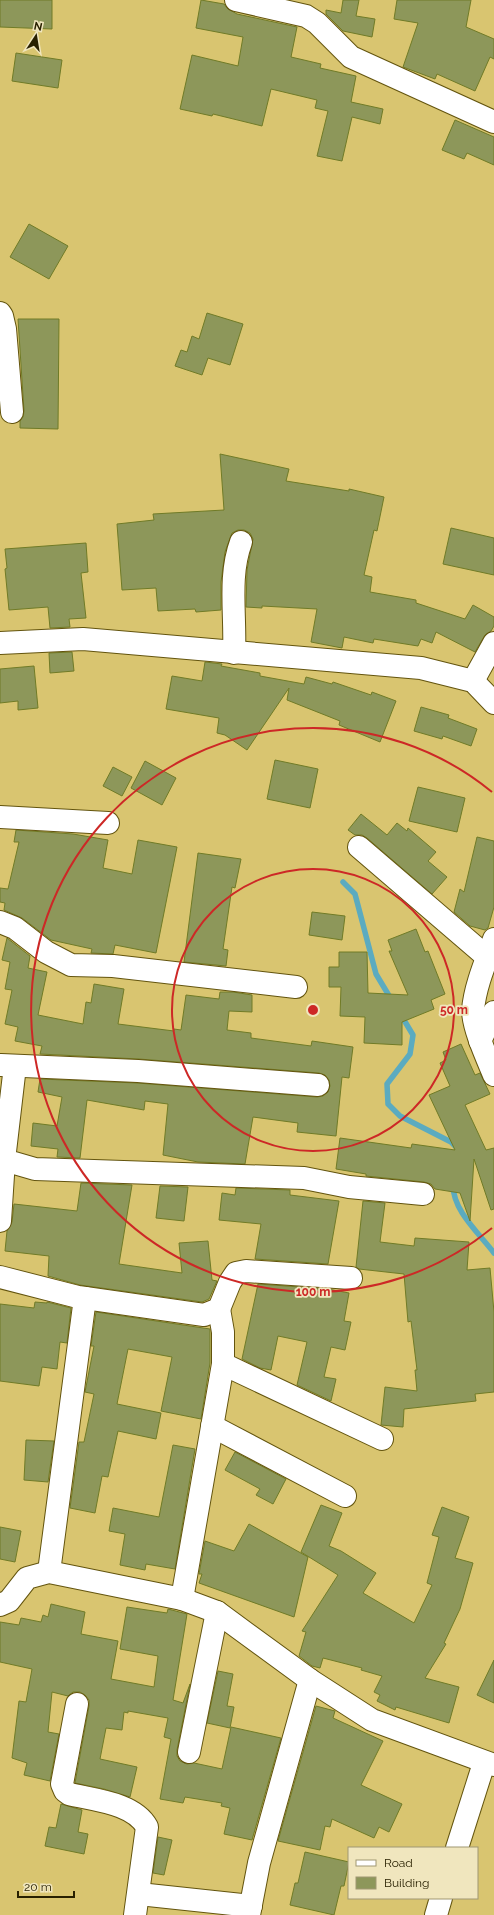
<svg xmlns="http://www.w3.org/2000/svg" width="494" height="1915" font-family="Raleway,sans-serif">
<rect width="100%" height="100%" fill="#d9c570"/>
<g fill="none" stroke-linecap="round" stroke-linejoin="round">
<!-- stream -->
<g stroke="#5babc0" stroke-width="5.5">
<polyline points="343,882 355,894 376,974 391,999"/>
<polyline points="401,1015 413,1035 410,1054 387,1084 388,1104 400,1116 451,1142 456,1147"/>
<path d="M453 1185C453 1211 479 1233 494 1253"/>
</g>
</g>
<!-- building -->
<g fill="#8d975a" stroke="#707b27">
<polygon points="0,0 52,0 52,29 0,27"/>
<polygon points="201,0 224,4 228,9 237,14 297,27 291,57 321,64 320,68 356,76 351,102 383,109 380,124 352,117 342,161 317,156 328,111 315,108 317,100 271,89 262,126 213,114 212,116 180,109 192,55 238,66 243,37 196,28"/>
<polygon points="343,0 359,0 356,16 375,19 372,37 343,31 326,14 326,10 341,13"/>
<polygon points="397,0 471,0 466,27 494,39 494,59 490,57 475,91 437,74 435,79 403,67 418,23 394,19"/>
<polygon points="16,53 62,60 58,88 12,81"/>
<polygon points="455,120 494,137 494,165 467,153 464,159 442,150"/>
<polygon points="29,224 68,246 49,279 10,257"/>
<polygon points="207,313 243,324 230,365 208,358 202,375 175,366 181,350 187,352 192,336 199,339"/>
<polygon points="18,319 59,319 58,429 20,428 20,421 23,417 24,411"/>
<polygon points="220,454 289,469 286,481 349,491 349,489 384,497 377,531 374,530 364,575 372,577 370,592 416,600 416,603 465,619 473,605 494,617 494,626 491,631 485,635 475,652 436,632 432,643 421,639 418,646 374,639 373,643 344,637 342,648 311,642 317,609 262,606 262,608 246,607 247,570 253,539 250,533 244,530 238,530 232,533 225,552 221,582 221,610 196,612 195,609 158,611 156,588 122,590 117,524 154,520 153,514 224,510"/>
<polygon points="451,528 494,538 494,575 443,564"/>
<polygon points="86,543 88,572 81,573 86,618 69,619 70,627 50,628 48,607 9,610 5,569 7,568 5,549"/>
<polygon points="72,652 74,671 50,673 49,653"/>
<polygon points="205,662 222,664 221,666 260,673 260,676 304,684 306,677 332,684 333,682 371,695 372,692 396,701 380,742 339,725 340,721 287,700 289,688 247,750 225,735 217,733 219,718 166,709 172,676 202,681"/>
<polygon points="34,666 38,708 18,710 18,701 0,703 0,669"/>
<polygon points="421,707 449,715 448,718 477,729 471,746 443,736 442,739 414,731"/>
<polygon points="275,760 318,769 310,808 267,799"/>
<polygon points="145,761 176,778 162,805 131,788"/>
<polygon points="113,767 132,777 122,796 103,786"/>
<polygon points="418,787 465,798 457,832 409,821"/>
<polygon points="361,814 387,835 397,823 407,831 408,828 436,852 428,861 447,877 432,894 367,838 362,835 355,835 348,830"/>
<polygon points="16,830 73,834 108,840 103,868 132,874 138,840 177,847 156,953 115,945 113,954 91,953 92,949 51,940 22,918 4,910 5,903 0,902 0,888 8,889 19,842 14,842"/>
<polygon points="477,837 494,841 494,907 488,928 485,930 470,926 454,912 460,889 464,892"/>
<polygon points="198,853 241,859 235,888 232,887 223,949 228,950 226,966 184,962"/>
<polygon points="312,912 345,916 342,940 309,935"/>
<polygon points="416,929 425,952 428,951 445,994 431,1000 434,1009 402,1022 402,1045 364,1043 365,1017 340,1016 341,987 329,987 329,967 339,967 339,952 367,952 368,993 408,995 389,951 392,951 388,940"/>
<polygon points="7,938 30,956 28,968 47,972 38,1015 83,1024 86,1002 91,1003 94,984 124,989 118,1024 174,1031 174,1029 181,1030 186,995 219,999 220,992 233,992 252,995 252,1012 229,1011 227,1030 251,1033 251,1038 311,1046 312,1041 353,1047 349,1078 342,1077 336,1136 297,1132 298,1123 253,1117 245,1164 198,1162 163,1155 168,1104 145,1101 144,1110 87,1100 80,1158 57,1157 58,1149 31,1146 33,1123 57,1126 62,1097 38,1092 40,1079 137,1083 317,1097 323,1096 328,1092 330,1086 329,1080 325,1075 319,1073 139,1059 40,1054 42,1046 15,1041 18,1027 5,1024 12,990 5,989 10,962 2,960"/>
<polygon points="461,1044 475,1075 480,1073 490,1094 465,1105 486,1150 494,1148 494,1209 491,1210 474,1159 470,1221 460,1193 435,1189 431,1184 424,1182 366,1176 366,1174 336,1169 340,1138 411,1148 412,1144 455,1150 429,1095 450,1086 440,1063 446,1060 443,1052"/>
<polygon points="81,1183 132,1185 119,1264 182,1273 179,1243 208,1241 212,1280 217,1281 209,1299 202,1302 80,1285 48,1276 49,1256 5,1251 7,1231 12,1222 14,1204 77,1211"/>
<polygon points="160,1186 188,1187 184,1221 156,1218"/>
<polygon points="236,1188 290,1190 290,1195 339,1201 328,1264 255,1259 261,1224 219,1220 222,1193 235,1195"/>
<polygon points="363,1201 385,1203 380,1242 414,1246 415,1238 469,1242 467,1270 490,1268 494,1312 494,1392 475,1394 476,1401 404,1409 403,1427 381,1425 385,1387 417,1391 415,1370 417,1370 411,1321 408,1322 404,1274 359,1269 356,1267"/>
<polygon points="258,1284 328,1289 349,1293 344,1321 351,1322 345,1350 331,1347 324,1377 336,1379 331,1401 297,1385 307,1342 278,1336 271,1370 260,1368 242,1359"/>
<polygon points="35,1302 47,1303 47,1302 71,1308 67,1343 60,1342 57,1369 42,1367 39,1386 0,1381 0,1304 34,1308"/>
<polygon points="96,1312 210,1329 210,1363 201,1419 161,1411 172,1357 128,1349 117,1404 161,1413 156,1439 118,1431 108,1477 102,1476 95,1513 70,1508 79,1442 84,1442 94,1394 85,1392 94,1346 91,1346"/>
<polygon points="26,1440 54,1441 48,1482 24,1480"/>
<polygon points="173,1445 195,1449 175,1569 146,1564 145,1570 120,1565 125,1534 109,1531 113,1508 159,1517"/>
<polygon points="235,1452 286,1479 273,1504 256,1495 260,1489 225,1470"/>
<polygon points="321,1505 342,1513 329,1546 341,1551 376,1573 363,1593 414,1623 432,1585 427,1583 439,1537 432,1535 442,1507 469,1517 455,1558 473,1563 460,1609 444,1643 446,1644 425,1678 459,1687 449,1723 396,1707 395,1710 377,1701 380,1695 374,1692 382,1676 361,1670 362,1668 323,1658 320,1668 312,1666 299,1656 306,1632 302,1631 338,1575 301,1552"/>
<polygon points="249,1524 308,1557 294,1617 199,1583 202,1574 199,1574 205,1541 234,1551"/>
<polygon points="0,1527 21,1531 15,1562 0,1559"/>
<polygon points="51,1604 85,1612 81,1634 118,1641 111,1679 154,1687 158,1656 120,1649 127,1607 167,1613 168,1609 187,1614 173,1700 183,1703 190,1684 177,1750 177,1756 180,1761 187,1764 194,1763 222,1769 231,1727 281,1738 252,1840 224,1834 230,1808 221,1806 222,1803 185,1797 183,1803 160,1799 171,1739 164,1737 168,1718 128,1711 128,1713 124,1712 122,1730 106,1728 100,1759 137,1767 130,1797 104,1789 75,1783 89,1706 89,1700 85,1695 80,1692 73,1692 68,1696 52,1692 48,1732 59,1734 50,1781 24,1775 27,1763 12,1758 19,1701 26,1702 32,1669 0,1662 0,1622 19,1625 21,1618 41,1622 43,1615 48,1617"/>
<polygon points="494,1660 494,1703 477,1695"/>
<polygon points="218,1671 233,1674 227,1706 234,1707 230,1728 207,1723"/>
<polygon points="316,1706 335,1711 333,1718 383,1741 361,1785 402,1804 389,1832 379,1827 374,1838 332,1819 330,1827 325,1826 320,1850 278,1841"/>
<polygon points="61,1804 82,1810 78,1832 88,1834 84,1854 45,1846 49,1827 56,1828"/>
<polygon points="158,1837 172,1840 164,1875 153,1873"/>
<polygon points="305,1852 349,1862 344,1886 341,1886 334,1915 290,1905 295,1883 298,1883"/>
</g>
<g fill="none" stroke-linecap="round" stroke-linejoin="round">
<!-- minor casing -->
<g stroke="#63540e" stroke-width="24">
<g id="minor">
<polyline points="236,0 306,16 317,23 351,57 494,122"/>
<polyline points="0,313 2,316 5,329 12,412"/>
<polyline points="0,643 83,639 421,668 473,681 494,703"/>
<path d="M234 653C236 616 228 577 241 542"/>
<polyline points="473,681 494,643"/>
<polyline points="0,817 108,823"/>
<polyline points="359,847 487,957"/>
<polyline points="0,922 15,928 46,952 71,965 113,966 296,987"/>
<path d="M494 939C486 961 475 986 473 1010 473 1028 487 1058 494 1075"/>
<polyline points="480,1041 494,1012"/>
<polyline points="1,1065 138,1071 318,1085"/>
<polyline points="15,1066 4,1160 35,1169 304,1178 349,1187 423,1194"/>
<polyline points="0,1221 4,1160"/>
<polyline points="0,1277 78,1297 204,1315 219,1309 230,1282 236,1273 246,1271 351,1278"/>
<polyline points="223,1364 382,1439"/>
<polyline points="212,1426 345,1496"/>
<polyline points="49,1572 85,1298"/>
<polyline points="182,1599 223,1364 223,1332 219,1309"/>
<polyline points="0,1605 9,1601 27,1578 49,1572 182,1599 217,1612 310,1680 372,1720 494,1765"/>
<path d="M77 1704 62 1784 65 1791 69 1794C94 1800 134 1803 147 1827L135 1915"/>
<polyline points="189,1752 217,1612"/>
<polyline points="457,1848 484,1763"/>
<polyline points="139,1894 251,1906"/>
<polyline points="249,1915 259,1863 310,1680"/>
<polyline points="436,1915 441,1898"/>
</g>
</g>
<!-- minor -->
<use href="#minor" stroke="#fff" stroke-width="22"/>
</g>
<!-- distance rings -->
<g fill="none" stroke="#cd2826" stroke-width="2">
<circle cx="313" cy="1010" r="141"/>
<path d="M492 1228A282 282 0 1 1 492 792"/>
</g>
<circle cx="313" cy="1010" r="6" fill="#cd2826" stroke="#f0e6be" stroke-width="2"/>
<g font-size="12" text-anchor="middle" font-weight="bold" fill="#cd2826" stroke="#f0e6be" stroke-width="3.5" stroke-linejoin="round" paint-order="stroke">
<text x="454" y="1014">50 m</text>
<text x="313" y="1296">100 m</text>
</g>
<!-- legend -->
<rect x="348" y="1847" width="130" height="52" fill="#f0e6be" stroke="#a09772"/>
<rect x="356" y="1860" width="20" height="6" fill="#ffffff" stroke="#a09772"/>
<text x="384" y="1867" font-size="12" fill="#282000">Road</text>
<rect x="356" y="1877" width="20" height="12" fill="#8d975a" stroke="#a09772"/>
<text x="384" y="1887" font-size="12" fill="#282000">Building</text>
<!-- north arrow -->
<g transform="translate(36 36) rotate(12)" stroke="#f0e6be" stroke-width="3" paint-order="stroke">
<path d="M0-3L7 15L0 10L-7 15Z" fill="#282000"/>
<text y="-6" font-size="11" font-weight="bold" text-anchor="middle" fill="#282000">N</text>
</g>
<!-- scale -->
<path d="M18 1891v6h56v-6" fill="none" stroke="#282000" stroke-width="2"/>
<text x="24" y="1891" font-size="12" fill="#282000" stroke="#f0e6be" stroke-width="3" paint-order="stroke">20 m</text>
</svg>
